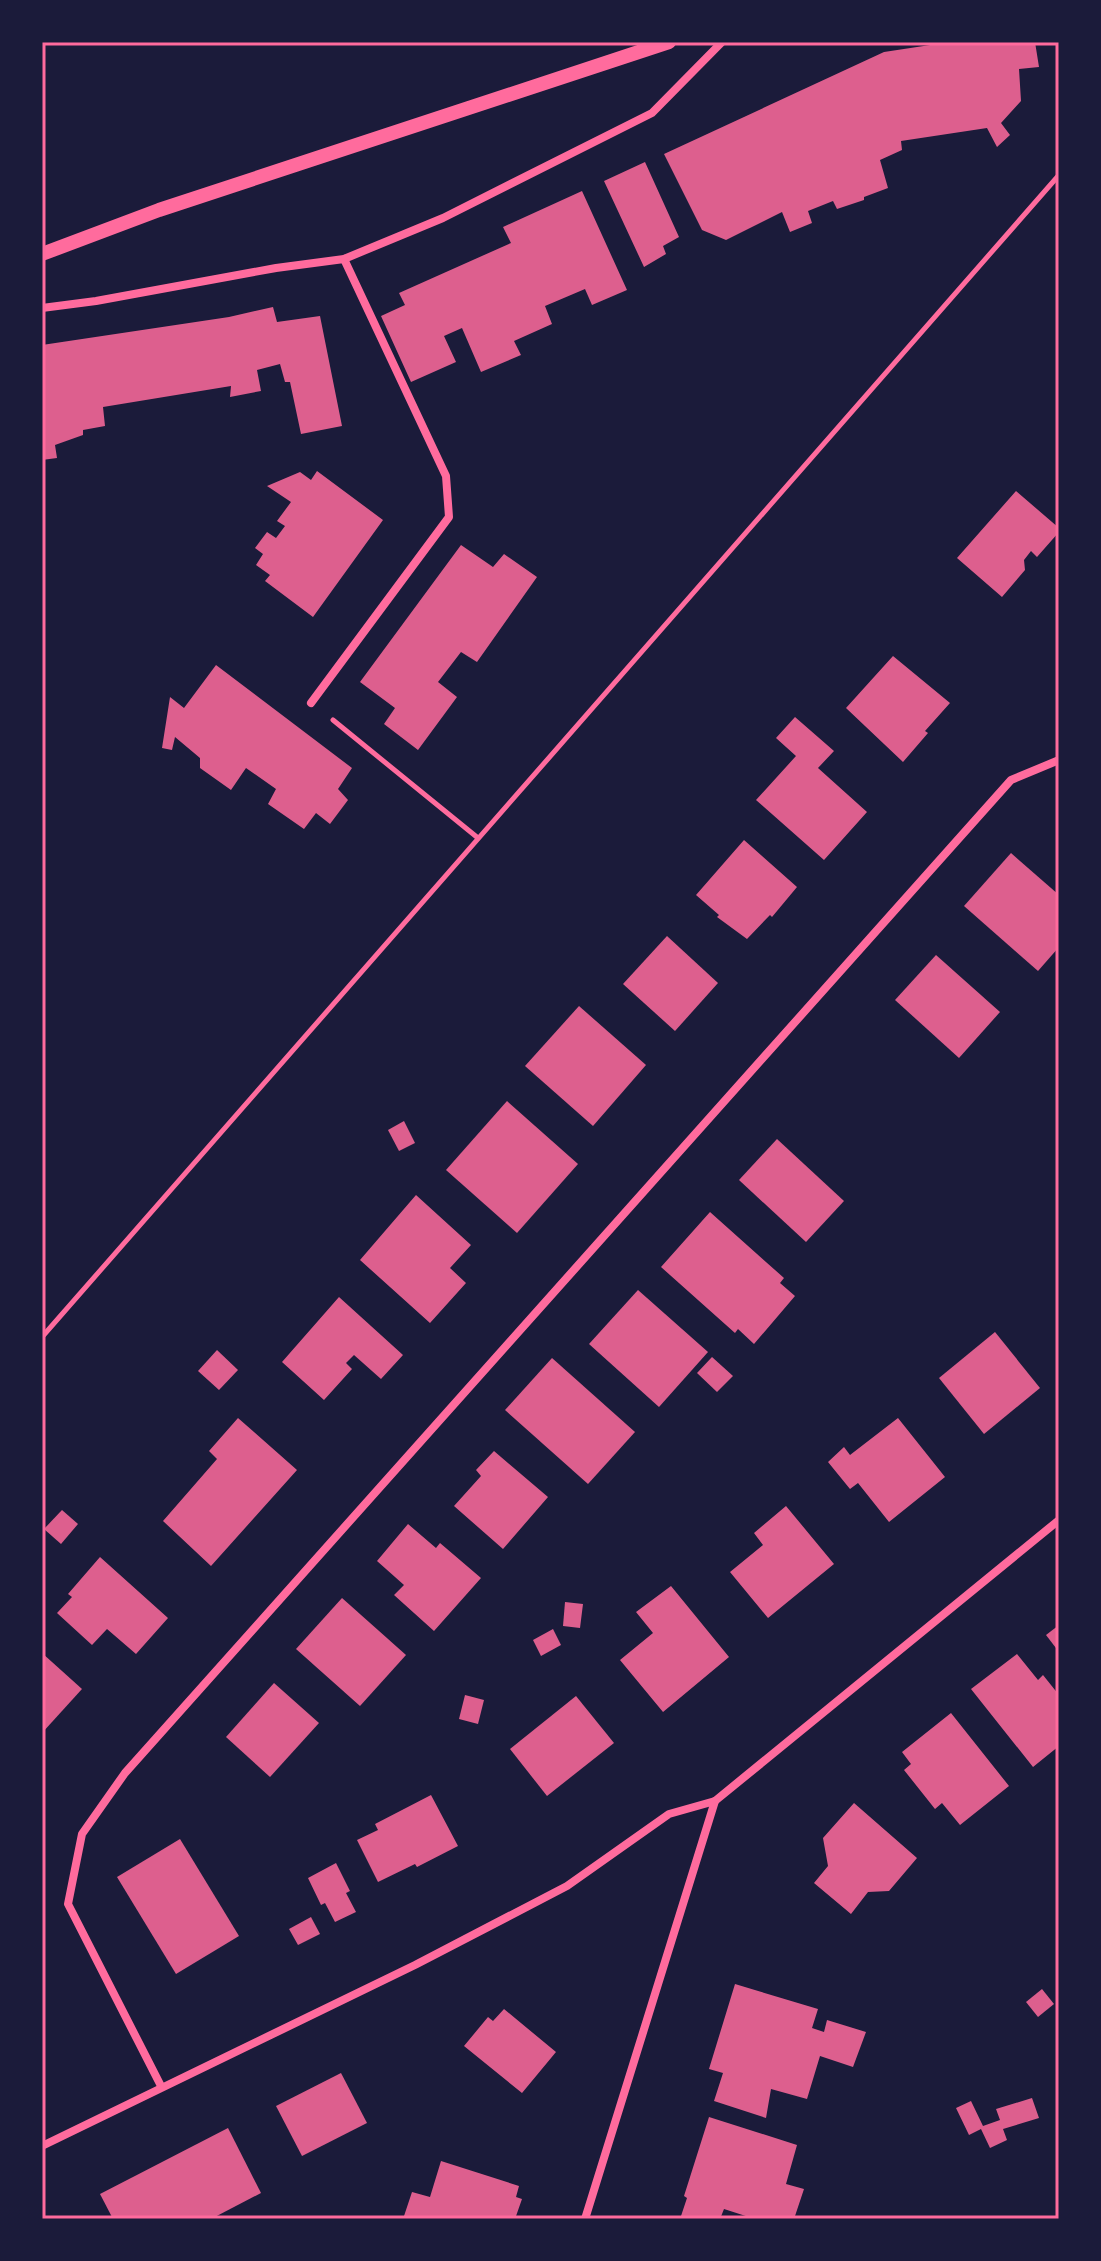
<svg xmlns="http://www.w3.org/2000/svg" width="1101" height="2261" font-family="'Roboto Condensed',sans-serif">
<rect width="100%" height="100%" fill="#1b1b3a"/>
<!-- building -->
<g fill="#dd5f8e">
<polygon points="950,42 1035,42 1039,67 1019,69 1021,101 1001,123 1010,135 997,147 987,128 901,141 902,150 880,160 888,188 864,197 864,200 837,209 833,201 808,211 812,223 790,232 782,212 726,240 702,230 664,154 884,52"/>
<polygon points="645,162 679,237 663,246 666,254 644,267 604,181"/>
<polygon points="582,191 627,290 592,305 585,289 545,306 552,324 514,341 521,355 481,372 462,328 444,336 456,362 411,382 381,316 405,305 399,293 511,243 503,227"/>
<polygon points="273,307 277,322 320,316 342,426 301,434 290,382 285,382 280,364 257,370 261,391 230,397 231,386 103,407 105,426 83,430 83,435 55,445 57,458 42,460 42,345 229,317"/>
<polygon points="317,471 383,520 313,617 265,581 270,575 256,565 263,554 255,548 267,532 276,538 285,526 277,521 291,502 267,486 300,472 311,480"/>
<polygon points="1016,491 1059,528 1059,532 1037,557 1031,551 1024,560 1025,570 1002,597 957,558"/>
<polygon points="461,545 493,567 504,554 537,577 477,662 461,652 438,682 457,697 418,750 384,724 395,708 360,682"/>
<polygon points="893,656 950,703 925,731 928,733 903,762 846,708"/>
<polygon points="216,665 352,768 338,789 348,800 330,824 316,813 304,829 268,804 276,789 246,768 231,790 200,768 200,758 175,737 172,750 162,748 170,697 184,708"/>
<polygon points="795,717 834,751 818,768 867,812 824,860 756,800 796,756 776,738"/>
<polygon points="744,840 797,887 772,917 770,915 747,939 717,917 719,915 696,895"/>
<polygon points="1011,853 1059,895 1059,947 1038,971 964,906"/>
<polygon points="667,936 718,983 675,1031 623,984"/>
<polygon points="936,955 1000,1012 959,1058 895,1000"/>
<polygon points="579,1006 646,1065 593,1126 525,1066"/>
<polygon points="507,1101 578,1164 517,1233 446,1170"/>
<polygon points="404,1121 415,1143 399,1151 388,1130"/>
<polygon points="777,1139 844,1201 806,1242 739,1180"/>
<polygon points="416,1195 471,1245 450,1268 466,1283 430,1323 360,1260"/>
<polygon points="710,1212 784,1278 780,1283 795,1296 754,1344 738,1329 735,1333 661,1267"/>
<polygon points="638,1290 708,1352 659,1407 589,1344"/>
<polygon points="339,1297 403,1355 381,1379 354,1355 346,1363 352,1369 324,1400 282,1362"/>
<polygon points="995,1332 1040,1388 984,1434 939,1378"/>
<polygon points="217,1350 238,1370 219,1390 198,1371"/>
<polygon points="712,1357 733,1376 717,1392 697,1373"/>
<polygon points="552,1358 635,1432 588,1484 505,1410"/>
<polygon points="238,1418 297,1470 211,1566 163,1521 217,1459 209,1451"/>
<polygon points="898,1418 945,1477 889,1522 858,1483 850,1489 828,1462 844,1447 850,1455"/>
<polygon points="494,1451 548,1497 503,1549 454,1506 481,1476 476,1470"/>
<polygon points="786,1506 834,1564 768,1618 730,1572 763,1545 754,1533"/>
<polygon points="62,1510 78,1524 61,1544 44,1529"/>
<polygon points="408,1524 436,1548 440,1543 481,1578 434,1631 394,1595 404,1585 377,1561"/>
<polygon points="100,1557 168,1618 136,1654 107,1629 92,1645 57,1613 72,1597 68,1594"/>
<polygon points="671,1586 729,1657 663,1712 620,1660 653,1633 636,1612"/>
<polygon points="342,1598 406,1655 360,1706 296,1649"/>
<polygon points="565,1602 583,1604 580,1628 563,1626"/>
<polygon points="1059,1625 1059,1652 1046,1635"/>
<polygon points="553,1629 561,1645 541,1656 533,1640"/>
<polygon points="42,1653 82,1689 42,1733"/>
<polygon points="1017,1654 1038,1680 1043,1675 1059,1695 1059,1746 1033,1767 971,1689"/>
<polygon points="274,1683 319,1723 270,1777 226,1737"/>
<polygon points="465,1695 484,1700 478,1724 459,1719"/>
<polygon points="576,1696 614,1743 547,1796 510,1749"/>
<polygon points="951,1713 1009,1786 960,1825 942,1803 935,1809 904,1770 911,1764 902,1752"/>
<polygon points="431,1795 458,1846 417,1867 415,1864 378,1882 357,1840 378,1830 375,1824"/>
<polygon points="854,1803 917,1858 889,1891 868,1892 851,1914 814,1883 828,1866 823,1838"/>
<polygon points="180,1839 239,1936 176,1974 117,1877"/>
<polygon points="336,1863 350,1891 346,1893 356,1912 335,1922 325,1903 321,1905 308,1878"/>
<polygon points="311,1917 320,1934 298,1945 289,1929"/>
<polygon points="735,1984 818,2009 812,2028 824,2032 827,2020 866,2032 853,2067 820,2056 807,2099 771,2089 766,2118 714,2101 723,2073 709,2069"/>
<polygon points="1042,1989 1054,2004 1038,2017 1026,2002"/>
<polygon points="504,2009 556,2052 522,2093 464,2046 488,2017 493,2021"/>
<polygon points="341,2073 367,2123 302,2156 276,2106"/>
<polygon points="1032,2098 1039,2118 1003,2129 1007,2140 990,2148 981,2129 969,2135 956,2108 971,2101 983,2126 1000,2120 996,2109"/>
<polygon points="709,2117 797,2145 786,2184 804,2189 794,2219 755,2219 724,2209 720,2219 680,2219 687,2198 684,2196"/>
<polygon points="228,2128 261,2193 211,2219 113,2219 100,2194"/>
<polygon points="441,2161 519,2186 516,2197 522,2199 515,2219 403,2219 412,2192 430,2197"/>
</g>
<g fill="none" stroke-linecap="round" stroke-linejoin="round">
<!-- path -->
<g stroke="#ff6b9d" stroke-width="5">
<polyline points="333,720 478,838"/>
<polyline points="42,1337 1059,175"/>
</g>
<!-- minor -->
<g stroke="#ff6b9d" stroke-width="8">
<polyline points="42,308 96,301 276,268 344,259 443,218 652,113 722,42"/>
<polyline points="311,703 449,517 446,476 344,259"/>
<polyline points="161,2086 68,1904 82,1834 125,1773 1011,780 1059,760"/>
<polyline points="42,2146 415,1965 567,1886 669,1814 715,1801 1059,1520"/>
<polyline points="585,2219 715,1801"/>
</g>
<!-- tertiary -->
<polyline stroke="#ff6b9d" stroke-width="14" points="42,254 159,210 669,42"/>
</g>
<!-- border -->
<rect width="1101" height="2261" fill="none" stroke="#1b1b3a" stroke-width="88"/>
<rect x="44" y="44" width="1013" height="2173" fill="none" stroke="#ff6b9d" stroke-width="3"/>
</svg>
